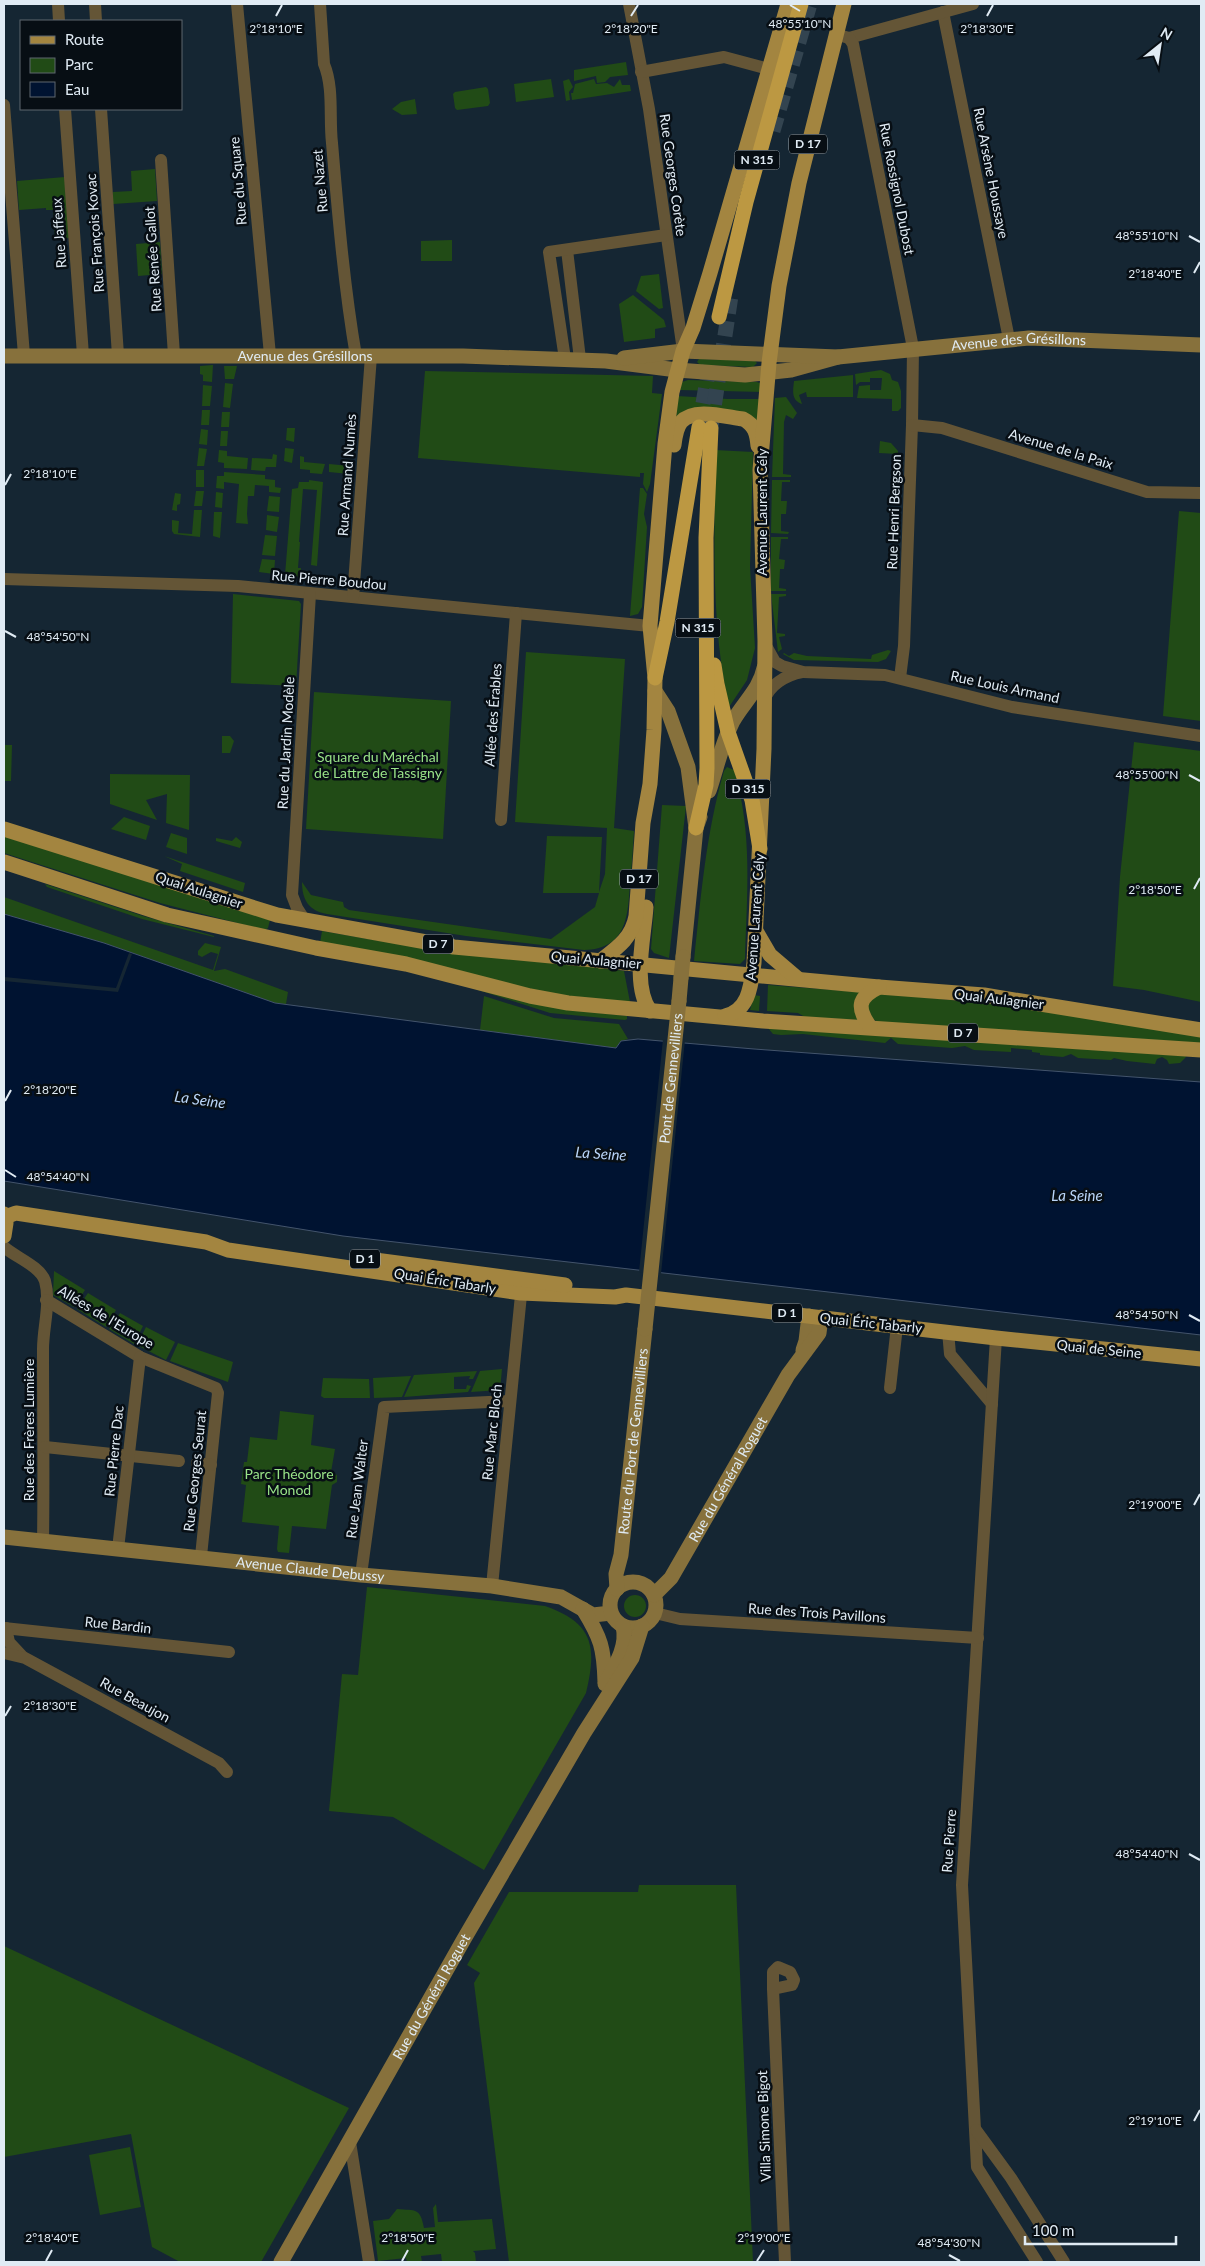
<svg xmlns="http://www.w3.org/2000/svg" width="1205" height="2266" font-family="Lato,sans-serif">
<rect width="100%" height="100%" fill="#152633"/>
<!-- green -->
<g fill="#214b16">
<polygon points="626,62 628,75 610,77 605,82 597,83 596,76 574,81 574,70"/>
<polygon points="551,79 554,97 516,102 514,84"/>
<polygon points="569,79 573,87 569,92 570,100 566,101 563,81"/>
<polygon points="594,79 596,84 607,83 614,87 620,79 622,85 630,85 631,91 572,100 571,93 573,93 575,84"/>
<polygon points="486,87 488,89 490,103 488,106 457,110 455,108 453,94 455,92"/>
<polygon points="415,99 417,114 402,115 392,109 401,102"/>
<polygon points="155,169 157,201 113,204 113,192 132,191 131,171"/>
<polygon points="65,177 70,238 55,239 53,210 46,210 46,208 19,210 17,181"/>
<polygon points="452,240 452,261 421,261 421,241"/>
<polygon points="160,242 162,274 138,276 136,244"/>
<polygon points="659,274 663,308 659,309 636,291 641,276"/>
<polygon points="633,295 664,320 666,327 655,329 655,338 624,342 619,304"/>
<polygon points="699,359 755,361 757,363 753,367 700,365 697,362"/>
<polygon points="213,365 212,382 203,381 203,375 200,374 200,366"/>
<polygon points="224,366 237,366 234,379 225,379"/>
<polygon points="881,370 890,374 892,380 898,382 901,391 901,408 898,411 892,411 892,399 857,398 859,386 870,385 870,390 881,390 882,378 870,378 870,382 860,382 856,385 855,374"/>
<polygon points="425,371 653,376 652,393 662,394 650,484 647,492 643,484 644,473 640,473 640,477 418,458"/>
<path d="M853 375V397H807L806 392 799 395 802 404C791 400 793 391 794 381Z"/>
<polygon points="688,380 757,382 762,384 763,392 679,390 682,382"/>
<polygon points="225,383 233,384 230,408 223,407"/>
<polygon points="203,385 212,386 210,406 202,406"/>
<polygon points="677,396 728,399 762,399 761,423 754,419 676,421"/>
<polygon points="786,397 797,413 793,419 786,415 784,422 783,474 791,475 791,477 772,477 775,398"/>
<polygon points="202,410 210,410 209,425 201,425"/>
<polygon points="222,412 230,412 229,427 221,427"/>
<polygon points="287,428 295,428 294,442 286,440"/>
<polygon points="201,429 208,430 207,445 199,444"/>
<polygon points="221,431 228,431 227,446 220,446"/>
<polygon points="880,441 891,443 898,451 898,454 879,453"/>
<polygon points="199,448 207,449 204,466 197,466"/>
<polygon points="285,448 294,449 292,463 284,461"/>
<polygon points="219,450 227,451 227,456 248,458 247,469 224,468 224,463 218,462"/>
<path d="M715 450 753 452 750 567 755 648 747 680 729 707C710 621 715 537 715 450Z"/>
<polygon points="273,454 277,455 276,467 266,467 265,471 251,470 252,458 272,459"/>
<polygon points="300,456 304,457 304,462 325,464 322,474 310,473 310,470 300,469"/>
<polygon points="329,464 350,466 349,474 329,472"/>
<rect x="196" y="470" width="8" height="17"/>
<polygon points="224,472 265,475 265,479 275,480 275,487 281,488 280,493 269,492 269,486 255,485 254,496 248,496 247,514 248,524 236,523 239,484 224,482 224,489 216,488 217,476 224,476"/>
<polygon points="309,480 323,482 317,566 311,565 317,490 303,489 299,542 300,542 298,568 301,568 300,577 285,575 292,489 298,488 299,482 309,482"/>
<polygon points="772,480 790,480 790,482 782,482 781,501 787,501 786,514 781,514 781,531 789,532 788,534 771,533"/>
<polygon points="640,488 643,488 647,494 644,514 647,527 642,607 638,614 630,616"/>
<polygon points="196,491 204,491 202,506 194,506"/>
<polygon points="216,492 223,493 222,508 215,507"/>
<polygon points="175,493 181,494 180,504 177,505 177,511 172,510"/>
<polygon points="269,496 280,497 279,512 267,511"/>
<polygon points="194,510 202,510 200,537 174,534 172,531 172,520 179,521 178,533 192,534"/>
<polygon points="1179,511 1201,513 1201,721 1163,716"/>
<polygon points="214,512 222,512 220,538 213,536"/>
<polygon points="267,515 279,517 277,532 266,530"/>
<polygon points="265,535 277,536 275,556 262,555"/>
<polygon points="771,537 788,537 788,539 781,539 779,559 785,560 784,569 780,569 779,588 786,589 786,591 771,591"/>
<polygon points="262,559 275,560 274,574 259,572"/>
<polygon points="233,594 299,601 301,604 296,686 231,683"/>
<polygon points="771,594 786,594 786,596 779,597 777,633 785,634 785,636 779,637 782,649 778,652"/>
<polygon points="888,650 891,651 886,659 878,662 794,660 783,654 784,653 789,656 794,653 807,656 871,659 872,655"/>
<path d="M526 652 625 659 614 828 634 831C633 848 632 865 630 882 628 916 627 949 584 950L466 936 327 914C309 911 302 900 302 882L311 895 343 902 344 907 349 910 551 939 595 907 599 893H543L547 836 602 837 599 892 605 874 607 828 515 822Z"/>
<polygon points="314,692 451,701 443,839 306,829"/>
<polygon points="222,736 230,736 234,741 230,753 222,753"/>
<polygon points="1134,742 1201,751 1201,1002 1144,990 1113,986 1120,877"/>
<polygon points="4,745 12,745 11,781 4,781"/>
<path d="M727 767 734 770C753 832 747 895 745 959L740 964 694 961C701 896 706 833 724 771Z"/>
<polygon points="110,774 190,775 189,830 166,823 167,794 146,800 157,820 110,804"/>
<polygon points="662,805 686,806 669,958 654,953 651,949"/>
<polygon points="124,817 150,826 146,840 111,829"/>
<polygon points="171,833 187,838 187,854 166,847"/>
<polygon points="4,835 270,920 268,928 265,930 160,903 4,853"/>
<polygon points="236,837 242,842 240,848 216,841 216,838 232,841"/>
<polygon points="164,856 245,883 243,892 180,871 182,864"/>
<polygon points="45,884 143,916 214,936 214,937 142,919 47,887"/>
<polygon points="4,897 213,970 218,954 211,952 202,957 198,955 198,951 205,943 221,947 214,971 225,969 288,992 286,1004 275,1003 104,943 4,914"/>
<polygon points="322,931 374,940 624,971 630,1002 548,994 320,943"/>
<polygon points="375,963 572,1010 627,1016 627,1019 625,1020 550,1013 453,982"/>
<polygon points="768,985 859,992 857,1020 805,1017 798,1013 767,1011"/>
<polygon points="877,993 1003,1005 1201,1036 1201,1043 878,1022 873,1019 867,1006"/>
<polygon points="754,995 760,996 759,1011 750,1010"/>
<polygon points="484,996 554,1018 619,1024 628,1039 621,1041 616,1048 480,1030"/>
<polygon points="768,1028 1185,1054 1186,1057 1180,1063 1169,1064 1167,1060 1162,1057 1157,1059 1155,1064 1127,1061 1114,1058 1111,1060 1078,1058 1071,1054 1063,1057 1040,1055 1040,1053 1032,1052 1032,1050 1011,1048 1011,1052 974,1050 965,1046 952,1048 898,1044 891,1038 885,1043 803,1034 781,1035 773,1034"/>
<polygon points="54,1271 85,1290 74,1307 53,1295"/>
<polygon points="88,1293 116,1310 106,1327 77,1309"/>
<polygon points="120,1313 143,1326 134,1344 109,1329"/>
<polygon points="146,1327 175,1342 166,1360 137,1345"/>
<polygon points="178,1343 233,1362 228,1382 170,1361"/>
<polygon points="502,1369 500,1390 471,1392 480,1371"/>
<polygon points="477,1371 473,1379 469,1379 470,1376 454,1377 454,1389 466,1389 467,1385 471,1386 468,1392 404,1397 414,1375"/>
<polygon points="411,1376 402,1397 374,1398 373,1378"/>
<polygon points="323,1378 369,1379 370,1398 324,1398 321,1396"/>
<polygon points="280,1411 314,1415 311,1445 335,1449 331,1472 337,1475 337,1482 332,1485 326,1529 292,1526 289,1553 278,1552 277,1549 279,1526 242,1522 246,1485 241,1484 244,1462 247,1462 250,1437 277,1440"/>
<path d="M367 1587 545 1606C594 1623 597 1647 586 1693L484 1870 393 1817 329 1811 342 1674 358 1675Z"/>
<circle cx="635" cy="1606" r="11"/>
<polygon points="639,1885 736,1885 753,2262 509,2262 474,1983 480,1973 467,1965 509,1892 638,1892"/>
<polygon points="4,1946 349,2108 261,2262 180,2262 152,2247 131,2134 4,2157"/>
<polygon points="130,2147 141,2207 100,2215 89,2155"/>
<path d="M436 2204 438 2222 492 2219 496 2249 473 2251 475 2253 476 2262H442L441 2254 421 2256 422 2262H407L406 2258 378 2261 373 2221 389 2219 397 2209C416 2211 420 2207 424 2228L435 2227 433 2208Z"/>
</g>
<!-- water -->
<polygon fill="#001331" stroke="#43546c" points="4,914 104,943 275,1003 616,1048 621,1041 638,1039 754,1049 1201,1082 1201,1335 343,1236 4,1181"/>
<!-- pier -->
<g fill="#152633">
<polygon points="129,953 132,954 118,992 4,981 4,977 116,988"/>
<polygon points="663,1039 685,1040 661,1274 639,1272"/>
</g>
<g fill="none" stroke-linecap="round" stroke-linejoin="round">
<!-- highway-tunnel -->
<g stroke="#334450" stroke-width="15" stroke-dasharray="15 8" stroke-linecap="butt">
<polyline points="773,131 810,4"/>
<polyline points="699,426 710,363"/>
<polyline points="711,427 731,296"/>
</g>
<!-- street -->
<g stroke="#645536" stroke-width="12">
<polyline points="58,4 59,21"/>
<polyline points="95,4 96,21"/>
<polyline points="237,4 270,355"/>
<path d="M320 4 324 64C334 88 329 118 332 143 338 214 344 286 356 356"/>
<polyline points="629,4 649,109 683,351"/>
<polyline points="943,12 1009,339"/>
<polyline points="842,36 849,38 973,4"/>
<polyline points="849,38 853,44 913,348 912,425 904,646 900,678"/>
<polyline points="641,72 724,57 769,69"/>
<polyline points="4,105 24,355"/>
<polyline points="65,109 83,355"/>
<polyline points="101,109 118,355"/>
<polyline points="161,160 174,355"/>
<polyline points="567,250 580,359"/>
<polyline points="565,359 549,252 666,235"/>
<polyline points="912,425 942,428 1147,492 1201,493"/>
<polyline points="4,579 238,586 650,626"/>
<polyline points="353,597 371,356"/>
<polyline points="765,644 775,662 782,666 803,672 885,675 1012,707 1201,736"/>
<path d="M764 701C769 685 786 675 802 672"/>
<polyline points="501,820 516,613"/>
<polyline points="304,919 297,908 292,895 310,594"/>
<path d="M4 1247C15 1257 40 1266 45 1281 51 1303 43 1327 43 1349 43 1414 44 1477 43 1541"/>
<polyline points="46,1300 140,1357 216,1388 218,1393 201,1556"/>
<polyline points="948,1331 950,1354 992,1404"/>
<polyline points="996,1338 962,1885 977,2167 1037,2262"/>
<polyline points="890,1388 897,1326"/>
<polyline points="45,1447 179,1461"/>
<polyline points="197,1463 211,1465"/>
<polyline points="118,1549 140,1357"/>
<polyline points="361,1575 384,1407 510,1401"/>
<polyline points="492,1586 522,1285"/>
<polyline points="655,1613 680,1619 978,1638"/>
<polyline points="4,1628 229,1652"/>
<polyline points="6,1628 9,1642 23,1657"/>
<polyline points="4,1653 25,1658 219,1763 227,1772"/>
<polyline points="773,1989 792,1985 794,1980 790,1972 778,1967 773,1972 773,1989 785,2262"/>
<polyline points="976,2130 1011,2178 1064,2262"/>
<polyline points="350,2142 369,2262"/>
</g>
<!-- secondary -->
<g stroke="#87713c" stroke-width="15">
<path id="s1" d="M4 356H463L606 361 677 370 745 375 791 370 838 357"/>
<path id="s2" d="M624 358 683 351 838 357 1029 338 1201 345"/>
<polyline points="655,691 668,711 688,767 696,828"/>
<path d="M709 791C717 767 722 743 733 721 743 703 760 689 764 668"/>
<polyline points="683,957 696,828 700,817"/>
<polyline points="679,1001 681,978"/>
<polyline points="803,1350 806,1341 809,1316"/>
<path id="s3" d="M4 1537 361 1575 492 1586 561 1597 593 1615 611 1613"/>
<circle cx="633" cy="1605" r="23"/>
<path id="s4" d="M617 1589 616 1574 621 1555 645 1329"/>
<path id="s5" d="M654 1595 671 1578 788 1375 819 1333 821 1317"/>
<path d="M583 1609C601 1638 604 1648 605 1682"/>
<path d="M605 1684C615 1666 628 1647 623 1626"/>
<path id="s6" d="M281 2262 464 1939 584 1733 632 1658 642 1626"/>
</g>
<!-- primary -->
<g stroke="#a38540" stroke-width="15">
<path d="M674 445C675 437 676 428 681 422 694 407 726 417 743 419 755 425 757 434 758 446"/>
<polyline points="4,829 277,915 454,947 879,987 984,995 1201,1030"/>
<polyline points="4,862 167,915 316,948 406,964 530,996 568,1003 763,1021 1201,1050"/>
<path d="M646 907C644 938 632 985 650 1011"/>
<polyline points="756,931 770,955 797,978"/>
<path d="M600 961C617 948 632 938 636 916L643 823 650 784 654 730 655 678 650 626 665 444 672 392 683 351 693 328 710 273 788 4"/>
<path d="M725 1016C750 1010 751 984 754 963L764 749 765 641 760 470 769 363 779 286 799 183 844 4"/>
<path d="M870 1027C857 1008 857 998 879 987"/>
<polyline points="4,1214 6,1223 4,1236"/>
<polyline points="5,1217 16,1213 206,1242 228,1250 521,1293 615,1297 626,1295 996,1338 1201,1359"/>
<polyline points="375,1260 565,1285"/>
</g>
<!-- highway -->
<g stroke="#bc9842" stroke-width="15">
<polyline points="719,317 746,202 801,4"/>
<polyline points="714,665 717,684 728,732 752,800 760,849"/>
<polyline points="655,678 667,622 699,427"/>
<polyline points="696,828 706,785 707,768 706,538 711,428"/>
</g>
<!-- secondary-bridge -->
<g stroke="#87713c" stroke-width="15">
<polyline points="681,978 683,957"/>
<path id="s7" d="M645 1329 679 1001"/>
</g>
</g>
<!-- ticks -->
<path fill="none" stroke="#e0ebf4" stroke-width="2" d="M790 5 800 11M276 16 282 5M631 16 638 5M987 16 993 5M1189 236 1200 242M1194 273 1200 262M5 485 11 474M5 631 16 637M1189 775 1200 781M1194 889 1200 878M5 1101 11 1090M5 1170 16 1177M1189 1315 1200 1321M1194 1505 1200 1494M5 1716 11 1706M1189 1854 1200 1860M1194 2121 1200 2110M949 2255 960 2261M46 2261 52 2250M402 2261 408 2250M757 2261 764 2250"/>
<g text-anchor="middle" stroke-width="5" stroke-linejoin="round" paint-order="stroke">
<!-- shield labels -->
<g fill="#070e14" stroke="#9fa9b1" stroke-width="1">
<rect x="789" y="134.5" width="38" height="19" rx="4"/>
<rect x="734.5" y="150.5" width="45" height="19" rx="4"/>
<rect x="675.5" y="618.5" width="45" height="19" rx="4"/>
<rect x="725.5" y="779.5" width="45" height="19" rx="4"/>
<rect x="620" y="869.5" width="38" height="19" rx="4"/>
<rect x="423" y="934.5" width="30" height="19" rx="4"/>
<rect x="948" y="1023.5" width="30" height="19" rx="4"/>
<rect x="350" y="1249.5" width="30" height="19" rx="4"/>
<rect x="772" y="1303.5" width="30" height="19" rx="4"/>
</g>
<g font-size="12" font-weight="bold" fill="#e0ebf4">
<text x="808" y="148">D 17</text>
<text x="757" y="164">N 315</text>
<text x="698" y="632">N 315</text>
<text x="748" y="793">D 315</text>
<text x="639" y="883">D 17</text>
<text x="438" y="948">D 7</text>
<text x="963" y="1037">D 7</text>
<text x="365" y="1263">D 1</text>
<text x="787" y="1317">D 1</text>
</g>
<!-- street labels -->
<g font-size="14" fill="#e0ebf4" stroke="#070e14">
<text transform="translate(991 173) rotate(79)" y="5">Rue Arsène Houssaye</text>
<text transform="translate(673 175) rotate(82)" y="5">Rue Georges Corète</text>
<text transform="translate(238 181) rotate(-95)" y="5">Rue du Square</text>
<text transform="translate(320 181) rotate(-95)" y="5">Rue Nazet</text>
<text transform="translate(897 189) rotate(79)" y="5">Rue Rossignol Dubost</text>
<text transform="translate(59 233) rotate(-94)" y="5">Rue Jaffeux</text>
<text transform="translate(95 233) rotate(-94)" y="5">Rue François Kovac</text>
<text transform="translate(153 259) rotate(-94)" y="5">Rue Renée Gallot</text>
<text dy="5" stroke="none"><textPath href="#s2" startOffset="396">Avenue des Grésillons</textPath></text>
<text dy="5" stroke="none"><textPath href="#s1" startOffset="301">Avenue des Grésillons</textPath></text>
<text transform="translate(1061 449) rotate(17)" y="5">Avenue de la Paix</text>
<text transform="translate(347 475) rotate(-86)" y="5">Rue Armand Numès</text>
<text transform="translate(762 512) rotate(-90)" y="5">Avenue Laurent Cély</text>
<text transform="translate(894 512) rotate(-88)" y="5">Rue Henri Bergson</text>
<text transform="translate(329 580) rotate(5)" y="5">Rue Pierre Boudou</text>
<text transform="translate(1005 687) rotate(12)" y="5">Rue Louis Armand</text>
<text transform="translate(493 715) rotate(-86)" y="5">Allée des Érables</text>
<text transform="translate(286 743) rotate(-87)" y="5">Rue du Jardin Modèle</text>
<text transform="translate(199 890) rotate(18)" y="5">Quai Aulagnier</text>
<text transform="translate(755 917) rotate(-86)" y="5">Avenue Laurent Cély</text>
<text transform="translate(596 960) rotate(5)" y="5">Quai Aulagnier</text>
<text transform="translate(999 999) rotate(7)" y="5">Quai Aulagnier</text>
<text dy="5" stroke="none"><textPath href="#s7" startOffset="252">Pont de Gennevilliers</textPath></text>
<text transform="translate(445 1281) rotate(9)" y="5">Quai Éric Tabarly</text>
<text transform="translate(106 1317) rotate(31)" y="5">Allées de l'Europe</text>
<text transform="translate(871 1323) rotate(6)" y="5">Quai Éric Tabarly</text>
<text transform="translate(1099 1349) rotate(6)" y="5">Quai de Seine</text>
<text transform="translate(29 1430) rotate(-90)" y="5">Rue des Frères Lumière</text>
<text transform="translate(492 1432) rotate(-84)" y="5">Rue Marc Bloch</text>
<text dy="5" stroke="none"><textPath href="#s4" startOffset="149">Route du Port de Gennevilliers</textPath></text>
<text transform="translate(114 1451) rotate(-84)" y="5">Rue Pierre Dac</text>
<text transform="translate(195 1471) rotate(-84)" y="5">Rue Georges Seurat</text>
<text dy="5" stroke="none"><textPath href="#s5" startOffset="138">Rue du Général Roguet</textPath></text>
<text transform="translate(357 1489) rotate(-83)" y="5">Rue Jean Walter</text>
<text dy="5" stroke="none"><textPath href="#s3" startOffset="308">Avenue Claude Debussy</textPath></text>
<text transform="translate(817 1613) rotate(4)" y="5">Rue des Trois Pavillons</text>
<text transform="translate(118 1625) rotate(6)" y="5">Rue Bardin</text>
<text transform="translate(135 1700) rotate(29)" y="5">Rue Beaujon</text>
<text transform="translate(949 1841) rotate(-86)" y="5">Rue Pierre</text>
<text dy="5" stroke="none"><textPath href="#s6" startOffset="305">Rue du Général Roguet</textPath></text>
<text transform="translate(764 2126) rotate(-92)" y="5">Villa Simone Bigot</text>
</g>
<!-- park labels -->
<g font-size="14" fill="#99e388" stroke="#070e14">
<text x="378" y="762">Square du Maréchal<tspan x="378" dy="16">de Lattre de Tassigny</tspan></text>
<text x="289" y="1479">Parc Théodore<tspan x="289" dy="16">Monod</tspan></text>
</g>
<!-- water labels -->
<g font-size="15" font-style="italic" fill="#bad5f8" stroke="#070e14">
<text transform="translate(200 1100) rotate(8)" y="5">La Seine</text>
<text transform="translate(601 1154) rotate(4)" y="5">La Seine</text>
<text x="1077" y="1201">La Seine</text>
</g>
</g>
<g font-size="12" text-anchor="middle" fill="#e0ebf4" stroke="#070e14" stroke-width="5" stroke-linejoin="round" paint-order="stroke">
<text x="800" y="28">48°55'10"N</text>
<text x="987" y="33">2°18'30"E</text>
<text x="276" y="33">2°18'10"E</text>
<text x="631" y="33">2°18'20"E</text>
<text x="1147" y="240">48°55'10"N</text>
<text x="1155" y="278">2°18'40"E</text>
<text x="50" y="478">2°18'10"E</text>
<text x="58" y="641">48°54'50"N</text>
<text x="1147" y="779">48°55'00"N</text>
<text x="1155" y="894">2°18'50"E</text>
<text x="50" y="1094">2°18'20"E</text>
<text x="58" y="1181">48°54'40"N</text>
<text x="1147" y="1319">48°54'50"N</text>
<text x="1155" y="1509">2°19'00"E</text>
<text x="50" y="1710">2°18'30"E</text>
<text x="1147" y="1858">48°54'40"N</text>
<text x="1155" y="2125">2°19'10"E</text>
<text x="52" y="2242">2°18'40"E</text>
<text x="408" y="2242">2°18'50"E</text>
<text x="764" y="2242">2°19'00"E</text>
<text x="949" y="2247">48°54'30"N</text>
</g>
<!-- border -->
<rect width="1205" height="2266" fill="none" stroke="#e0ebf4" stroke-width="10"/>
<!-- legend -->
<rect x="20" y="20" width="162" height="90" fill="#070e14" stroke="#5e666e"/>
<rect x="30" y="36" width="25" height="8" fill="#a38540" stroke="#5e666e"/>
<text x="65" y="45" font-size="15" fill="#e0ebf4">Route</text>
<rect x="30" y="58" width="25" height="15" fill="#214b16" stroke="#5e666e"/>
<text x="65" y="70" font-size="15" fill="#e0ebf4">Parc</text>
<rect x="30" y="82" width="25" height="15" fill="#001331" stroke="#5e666e"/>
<text x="65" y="95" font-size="15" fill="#e0ebf4">Eau</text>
<!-- north arrow -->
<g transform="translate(1160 45) rotate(30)" stroke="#070e14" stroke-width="4" paint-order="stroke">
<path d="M0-4L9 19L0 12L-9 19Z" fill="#e0ebf4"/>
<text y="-8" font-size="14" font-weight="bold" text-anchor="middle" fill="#e0ebf4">N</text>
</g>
<!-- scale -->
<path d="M1025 2236v8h151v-8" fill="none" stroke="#e0ebf4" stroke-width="2.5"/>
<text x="1032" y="2236" font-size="15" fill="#e0ebf4" stroke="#070e14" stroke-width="4" paint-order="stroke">100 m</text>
</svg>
